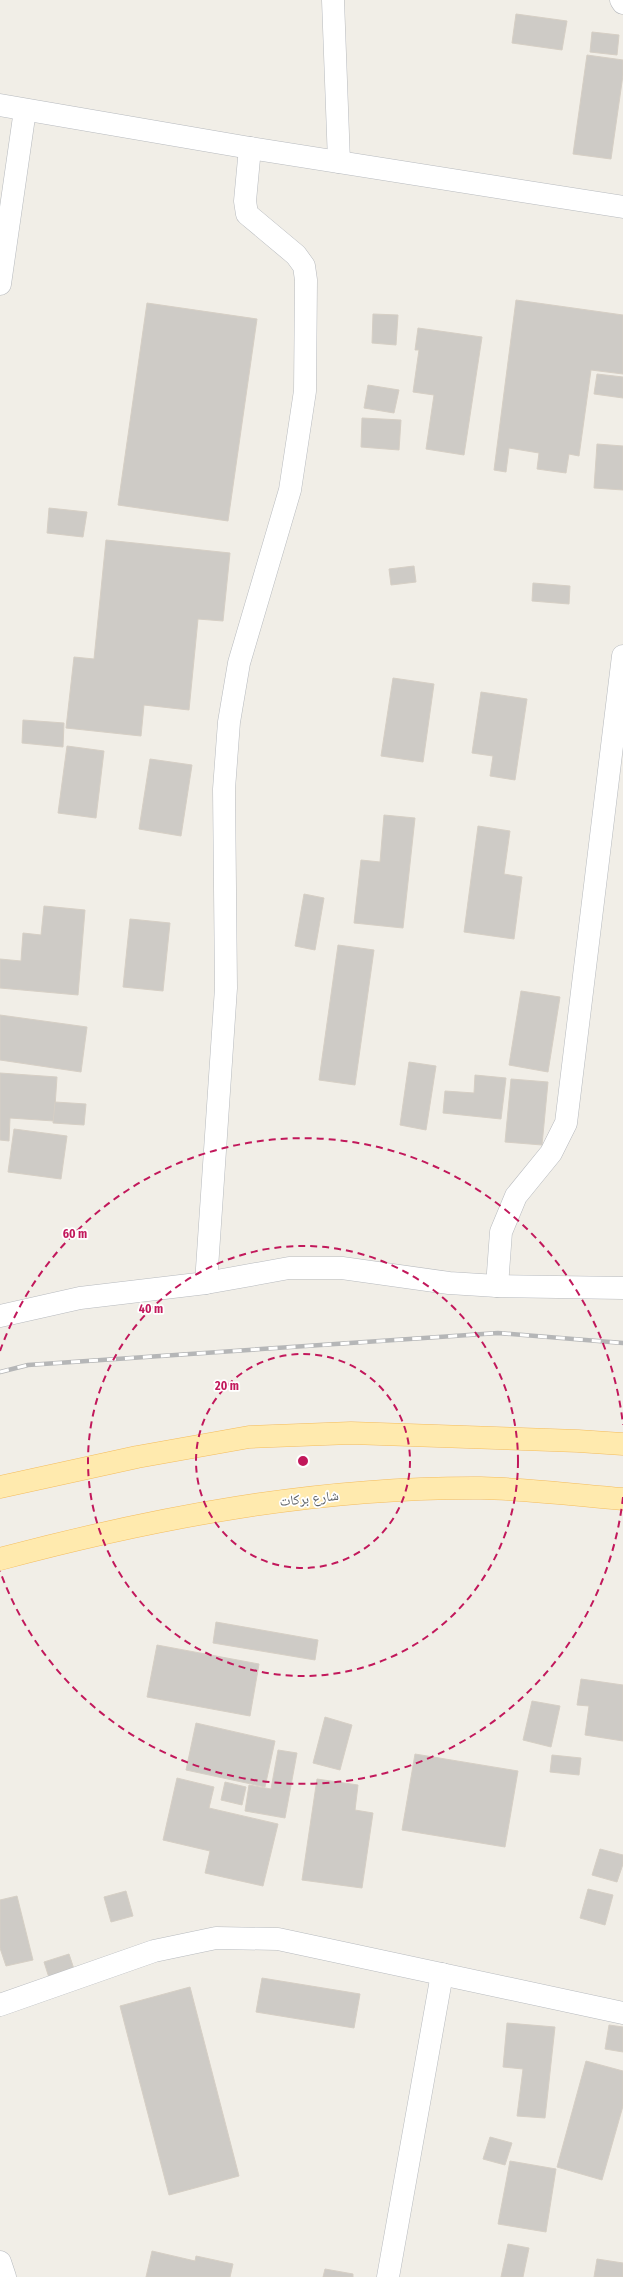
<svg xmlns="http://www.w3.org/2000/svg" width="623" height="2277" font-family="'Fira Sans Condensed','Noto Naskh Arabic',sans-serif">
<rect width="100%" height="100%" fill="#f1eee7"/>
<!-- building -->
<g fill="#cecbc6" stroke="#d6cfc5">
<polygon points="516,14 567,21 562,50 512,43"/>
<polygon points="592,32 619,35 617,55 590,52"/>
<polygon points="587,55 623,60 623,75 611,159 573,154"/>
<polygon points="516,300 623,315 623,374 591,370 579,456 569,454 566,473 537,469 539,453 509,448 506,472 494,470"/>
<polygon points="147,303 257,319 228,521 118,505"/>
<polygon points="373,314 398,315 396,345 372,343"/>
<polygon points="418,328 482,337 464,455 426,449 434,395 413,392 419,350 415,350"/>
<polygon points="597,374 623,377 623,398 594,394"/>
<polygon points="368,385 399,390 394,413 364,408"/>
<polygon points="362,418 401,420 399,450 361,447"/>
<polygon points="597,444 623,446 623,490 594,488"/>
<polygon points="49,508 87,512 83,537 47,533"/>
<polygon points="106,540 230,553 223,621 198,619 189,710 144,705 141,736 66,728 74,657 94,659"/>
<polygon points="414,566 416,582 391,585 389,569"/>
<polygon points="533,583 570,586 569,604 532,601"/>
<polygon points="393,678 434,684 423,762 381,756"/>
<polygon points="481,692 527,699 515,780 490,776 493,756 472,753"/>
<polygon points="23,720 64,723 63,747 22,743"/>
<polygon points="67,746 104,751 96,818 58,813"/>
<polygon points="150,759 192,765 181,836 139,829"/>
<polygon points="384,815 415,818 403,928 354,923 361,860 380,862"/>
<polygon points="478,826 510,831 504,874 522,877 514,939 464,932"/>
<polygon points="304,894 324,898 315,950 295,946"/>
<polygon points="44,906 85,910 78,995 0,988 0,959 21,961 23,933 41,935"/>
<polygon points="130,919 170,923 163,991 123,987"/>
<polygon points="338,945 374,950 355,1085 319,1080"/>
<polygon points="521,991 560,997 548,1072 509,1065"/>
<polygon points="0,1015 87,1027 81,1072 0,1060"/>
<polygon points="409,1062 436,1066 426,1130 400,1125"/>
<polygon points="0,1073 57,1077 54,1121 10,1118 9,1141 0,1140"/>
<polygon points="475,1075 506,1078 501,1119 443,1113 445,1091 474,1093"/>
<polygon points="511,1079 548,1082 542,1145 505,1142"/>
<polygon points="55,1102 86,1104 84,1125 53,1123"/>
<polygon points="14,1129 67,1136 61,1179 8,1172"/>
<polygon points="216,1622 318,1640 315,1660 213,1643"/>
<polygon points="157,1645 259,1664 250,1716 147,1697"/>
<polygon points="581,1679 623,1685 623,1741 585,1735 589,1706 577,1705"/>
<polygon points="532,1701 560,1706 551,1747 523,1740"/>
<polygon points="325,1717 352,1725 340,1770 313,1763"/>
<polygon points="196,1723 275,1741 265,1787 186,1770"/>
<polygon points="278,1750 297,1753 285,1818 245,1811 249,1785 271,1789"/>
<polygon points="415,1754 518,1771 505,1847 402,1830"/>
<polygon points="552,1755 581,1758 579,1775 550,1772"/>
<polygon points="177,1778 214,1787 209,1808 278,1824 263,1886 205,1873 210,1851 163,1840"/>
<polygon points="317,1779 358,1785 355,1810 373,1813 362,1888 302,1880"/>
<polygon points="225,1782 246,1787 242,1805 221,1800"/>
<polygon points="600,1849 623,1855 623,1864 617,1882 592,1875"/>
<polygon points="588,1889 613,1895 605,1925 580,1918"/>
<polygon points="126,1891 133,1916 111,1922 104,1897"/>
<polygon points="17,1896 33,1960 6,1966 0,1948 0,1900"/>
<polygon points="69,1954 76,1975 51,1984 44,1962"/>
<polygon points="262,1978 360,1994 354,2028 256,2012"/>
<polygon points="190,1987 239,2176 169,2195 120,2006"/>
<polygon points="507,2023 555,2027 545,2118 517,2116 523,2069 503,2067"/>
<polygon points="609,2025 623,2027 623,2052 605,2049"/>
<polygon points="586,2061 623,2071 623,2106 602,2180 557,2167"/>
<polygon points="490,2137 512,2143 505,2165 483,2159"/>
<polygon points="510,2161 556,2169 546,2232 498,2224"/>
<polygon points="508,2244 529,2248 523,2277 501,2277"/>
<polygon points="152,2251 195,2261 196,2256 233,2264 230,2277 146,2277"/>
<polygon points="597,2259 623,2263 623,2277 594,2277"/>
<polygon points="325,2269 353,2274 353,2277 323,2277"/>
</g>
<g fill="none" stroke-linecap="round" stroke-linejoin="round">
<!-- minor casing -->
<g stroke="#b7babe" stroke-width="23">
<g id="minor">
<polyline points="333,0 339,162"/>
<polyline points="621,0 623,3"/>
<polyline points="0,105 250,148 623,207"/>
<polyline points="0,284 25,110"/>
<polyline points="206,1283 226,988 224,789 229,722 239,663 290,490 305,391 306,280 304,266 296,255 247,214 245,201 250,148"/>
<polyline points="497,1286 501,1232 516,1196 551,1153 566,1123 623,656"/>
<polyline points="0,1316 80,1298 206,1283 289,1268 342,1268 449,1283 497,1286 623,1288"/>
<polyline points="0,2005 154,1951 216,1938 278,1939 623,2013"/>
<polyline points="0,2262 5,2277"/>
<polyline points="388,2277 442,1974"/>
</g>
</g>
<!-- major casing -->
<g stroke="#f4bc5d" stroke-width="23">
<g id="major">
<polyline points="0,1487 137,1457 249,1437 351,1433 578,1441 623,1444"/>
<path d="M0 1559C157 1517 318 1487 481 1488 528 1489 576 1495 623 1499"/>
</g>
</g>
<!-- minor -->
<use href="#minor" stroke="#fff" stroke-width="22"/>
<!-- major -->
<use href="#major" stroke="#ffeaae" stroke-width="22"/>
<!-- rail casing -->
<g stroke="#b5b6b7" stroke-width="4.5">
<polyline id="rail" points="0,1372 28,1365 498,1333 623,1343"/>
</g>
<!-- rail -->
<use href="#rail" stroke="#fff" stroke-width="3" stroke-dasharray="9" stroke-linecap="butt"/>
</g>
<!-- distance rings -->
<g fill="none" stroke="#c2185b" stroke-width="2" stroke-dasharray="7 5">
<circle cx="303" cy="1461" r="107"/>
<circle cx="303" cy="1461" r="215"/>
<path d="M623 1497A322 322 0 0 1 0 1571M0 1351A322 322 0 0 1 623 1425"/>
</g>
<g text-anchor="middle" stroke-width="3.5" stroke-linejoin="round" paint-order="stroke">
<!-- street labels -->
<g font-size="14" fill="#5e6368" stroke="#fff">
<text transform="translate(309 1498) rotate(-6)" y="5">شارع بركات</text>
</g>
</g>
<circle cx="303" cy="1461" r="6" fill="#c2185b" stroke="#fff" stroke-width="2"/>
<g font-size="12" text-anchor="middle" font-weight="bold" fill="#c2185b" stroke="#fff" stroke-width="3.5" stroke-linejoin="round" paint-order="stroke">
<text x="75" y="1238">60 m</text>
<text x="151" y="1313">40 m</text>
<text x="227" y="1390">20 m</text>
</g>
</svg>
